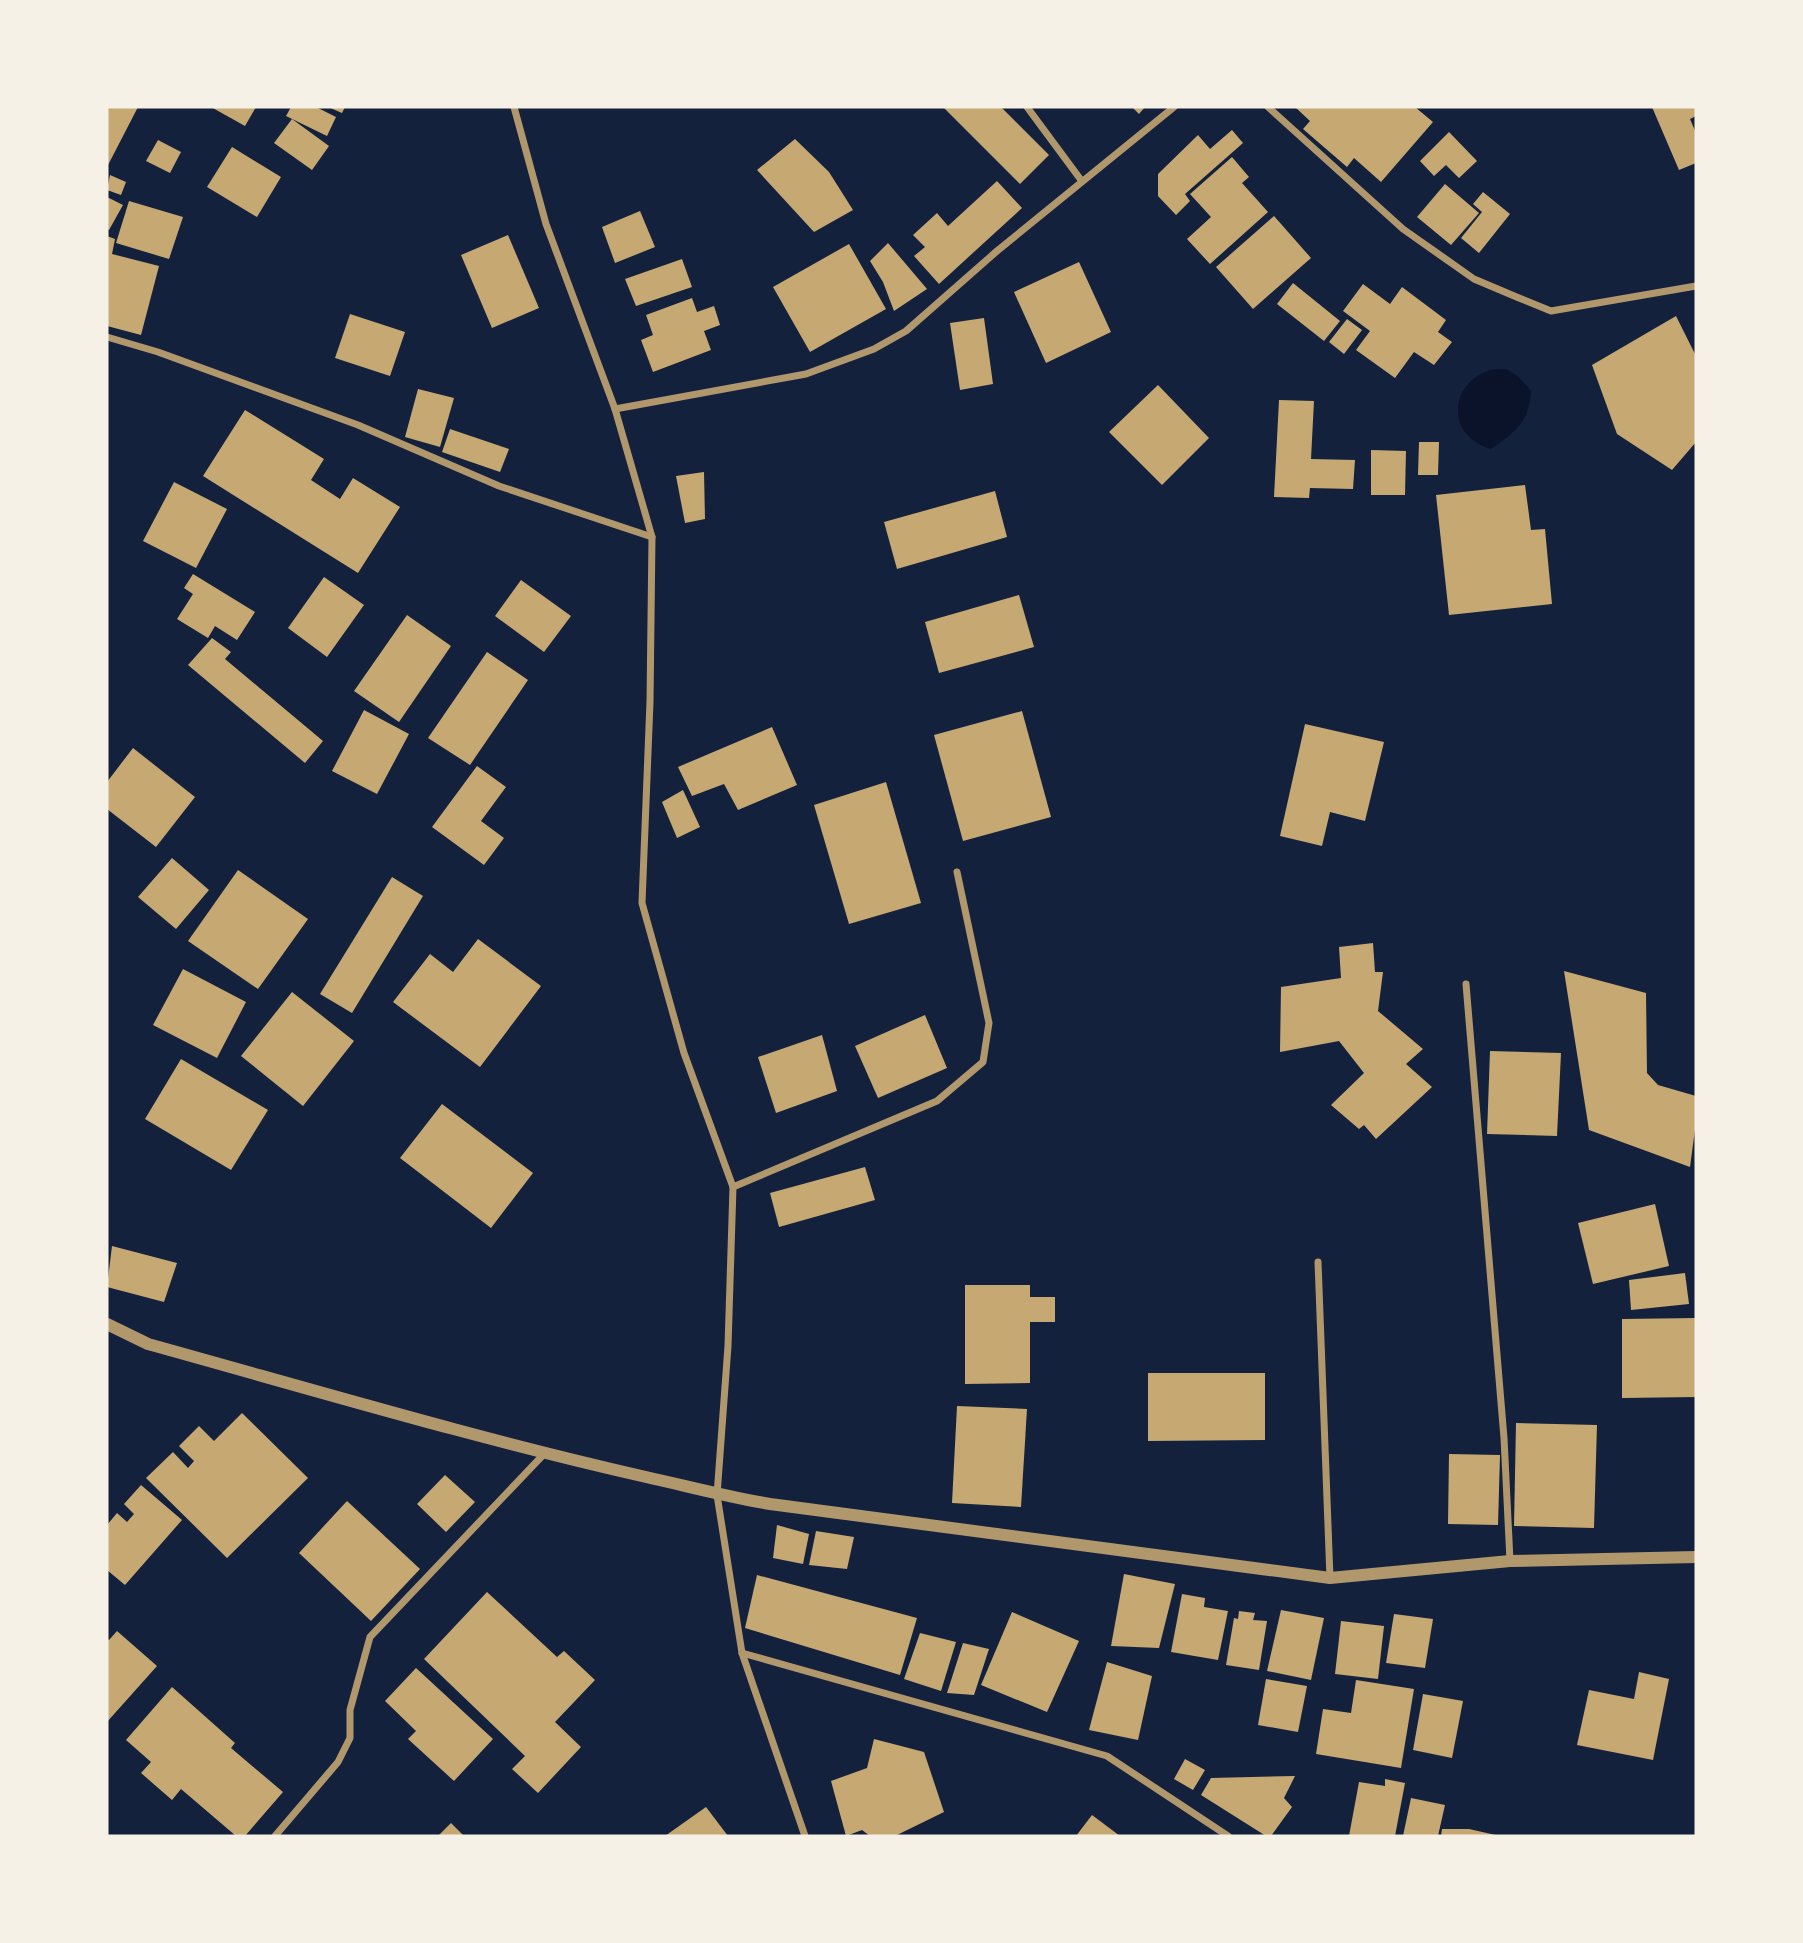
<svg xmlns="http://www.w3.org/2000/svg" width="1803" height="1943" font-family="'Golos Text',sans-serif">
<rect width="100%" height="100%" fill="#14213d"/>
<!-- water -->
<path fill="#0b132b" d="M1506 369 1519 377 1531 391C1529 423 1516 431 1491 449 1446 436 1448 384 1490 370 1494 369 1501 369 1506 369Z"/>
<!-- building -->
<g fill="#c6a872">
<polygon points="107,107 138,107 107,167"/>
<polygon points="211,107 256,107 245,126"/>
<polygon points="291,107 316,107 336,117 327,136 286,116"/>
<polygon points="328,107 345,107 342,113"/>
<polygon points="943,107 1001,107 1049,155 1020,184"/>
<polygon points="1132,107 1145,107 1139,114"/>
<polygon points="1295,107 1415,107 1433,122 1381,182 1354,158 1347,167 1303,129 1310,121"/>
<polygon points="1652,107 1696,107 1696,116 1690,119 1696,133 1696,163 1679,170"/>
<polygon points="292,119 329,146 312,170 274,143"/>
<polygon points="1232,130 1243,143 1185,194 1190,201 1176,215 1158,196 1158,174 1198,135 1210,149"/>
<polygon points="1449,132 1477,161 1459,178 1446,165 1434,176 1420,161"/>
<polygon points="795,139 829,172 853,210 814,232 757,170"/>
<polygon points="158,140 181,152 170,173 146,161"/>
<polygon points="232,147 281,177 257,217 207,187"/>
<polygon points="1232,157 1249,177 1242,183 1268,212 1210,264 1187,239 1211,217 1190,194"/>
<polygon points="110,175 126,182 121,195 107,190"/>
<polygon points="997,181 1022,208 939,284 914,256 925,247 913,235 937,213 948,226"/>
<polygon points="1445,184 1479,213 1451,245 1417,217"/>
<polygon points="1483,192 1510,214 1479,253 1461,238 1482,212 1473,204"/>
<polygon points="107,197 123,205 109,230 107,229"/>
<polygon points="129,201 183,217 169,259 116,243"/>
<polygon points="640,211 655,247 615,263 602,227"/>
<polygon points="1274,216 1311,258 1253,309 1216,267"/>
<polygon points="508,235 539,308 492,328 461,255"/>
<polygon points="107,236 115,239 112,254 159,266 141,335 107,326"/>
<polygon points="888,243 927,289 894,311 883,282 870,261"/>
<polygon points="849,244 886,309 810,352 773,287"/>
<polygon points="682,259 692,287 636,306 625,279"/>
<polygon points="1079,262 1111,332 1046,363 1014,292"/>
<polygon points="1293,283 1340,321 1324,341 1277,304"/>
<polygon points="1363,284 1390,304 1402,287 1446,320 1438,332 1452,342 1434,365 1414,352 1395,378 1356,350 1370,331 1343,311"/>
<polygon points="692,298 697,312 714,306 720,325 704,331 711,350 653,372 641,340 653,335 646,315"/>
<polygon points="350,314 405,332 390,376 335,358"/>
<polygon points="1676,316 1696,356 1696,442 1672,470 1617,434 1592,365"/>
<polygon points="984,318 993,384 960,390 950,323"/>
<polygon points="1347,319 1362,330 1344,354 1329,342"/>
<polygon points="1158,385 1209,438 1162,485 1109,432"/>
<polygon points="418,389 454,398 440,447 405,437"/>
<polygon points="1279,400 1314,401 1311,459 1355,460 1353,489 1310,488 1309,498 1274,497"/>
<polygon points="245,410 324,459 311,480 340,499 353,478 400,507 358,573 203,476"/>
<polygon points="450,429 509,449 500,472 442,452"/>
<polygon points="1419,442 1439,442 1438,475 1418,475"/>
<polygon points="1371,450 1406,451 1405,495 1371,495"/>
<polygon points="704,472 705,519 685,523 676,476"/>
<polygon points="174,482 227,509 196,568 143,541"/>
<polygon points="1525,485 1531,530 1545,529 1552,604 1449,615 1436,495"/>
<polygon points="995,491 1007,537 897,569 884,522"/>
<polygon points="193,574 255,612 237,640 215,626 208,638 177,619 193,594 184,588"/>
<polygon points="324,577 364,605 327,657 288,628"/>
<polygon points="521,580 571,616 544,652 495,616"/>
<polygon points="1019,595 1034,647 939,673 925,622"/>
<polygon points="407,615 451,646 399,722 354,691"/>
<polygon points="212,638 231,652 225,659 323,741 305,763 188,665"/>
<polygon points="487,652 528,680 470,765 428,738"/>
<polygon points="364,710 409,734 377,794 332,771"/>
<polygon points="1022,711 1051,817 963,841 934,735"/>
<polygon points="1305,724 1384,742 1365,821 1330,812 1322,846 1280,836"/>
<polygon points="772,727 797,785 738,810 724,784 692,796 678,767"/>
<polygon points="133,748 195,797 156,847 107,809 107,782"/>
<polygon points="477,766 506,787 481,821 504,838 484,865 432,827"/>
<polygon points="886,782 921,903 849,924 814,805"/>
<polygon points="683,790 700,827 677,838 662,802"/>
<polygon points="172,858 209,890 176,929 138,897"/>
<polygon points="238,870 308,919 258,989 188,941"/>
<polygon points="392,877 423,896 352,1013 320,994"/>
<polygon points="478,939 541,986 480,1067 393,1002 430,954 453,972"/>
<polygon points="1373,943 1375,972 1383,972 1378,1011 1423,1049 1406,1064 1432,1087 1376,1139 1364,1125 1359,1129 1331,1105 1364,1073 1339,1041 1280,1052 1281,987 1341,978 1339,947"/>
<polygon points="183,969 246,1002 217,1058 153,1025"/>
<polygon points="1564,971 1646,993 1647,1073 1658,1085 1696,1096 1696,1122 1690,1167 1589,1130"/>
<polygon points="292,992 354,1041 303,1106 241,1056"/>
<polygon points="925,1015 947,1068 878,1098 855,1046"/>
<polygon points="822,1035 837,1091 776,1113 758,1057"/>
<polygon points="1490,1051 1561,1053 1557,1136 1487,1134"/>
<polygon points="181,1059 268,1110 231,1170 145,1119"/>
<polygon points="442,1104 533,1173 491,1228 400,1158"/>
<polygon points="865,1167 875,1200 779,1227 770,1193"/>
<polygon points="1655,1204 1669,1266 1593,1284 1578,1223"/>
<polygon points="112,1246 177,1263 164,1302 107,1287"/>
<polygon points="1685,1273 1689,1304 1631,1310 1629,1280"/>
<polygon points="965,1285 1030,1285 1030,1297 1055,1297 1055,1322 1030,1322 1030,1383 965,1384"/>
<polygon points="1696,1318 1696,1397 1622,1398 1622,1319"/>
<polygon points="1148,1373 1265,1373 1265,1440 1148,1441"/>
<polygon points="957,1406 1027,1409 1021,1507 952,1503"/>
<polygon points="242,1413 308,1478 227,1558 146,1478 173,1452 188,1468 194,1461 179,1446 199,1426 214,1441"/>
<polygon points="1516,1423 1597,1425 1594,1528 1514,1526"/>
<polygon points="1449,1454 1500,1455 1498,1525 1448,1524"/>
<polygon points="445,1475 475,1502 446,1532 417,1504"/>
<polygon points="141,1485 182,1520 125,1585 107,1570 107,1525 117,1513 127,1522 134,1514 124,1504"/>
<polygon points="347,1501 420,1569 371,1621 299,1553"/>
<polygon points="777,1525 809,1534 803,1564 773,1558"/>
<polygon points="816,1531 854,1537 847,1569 809,1565"/>
<polygon points="1124,1574 1175,1584 1159,1648 1111,1646"/>
<polygon points="757,1575 917,1618 900,1675 745,1628"/>
<polygon points="487,1592 557,1657 564,1651 595,1680 555,1722 581,1747 538,1793 512,1769 525,1756 424,1659"/>
<polygon points="1182,1594 1205,1598 1204,1607 1228,1611 1218,1660 1171,1652"/>
<polygon points="1281,1610 1324,1618 1311,1680 1267,1671"/>
<polygon points="1239,1611 1255,1613 1253,1620 1267,1621 1259,1670 1226,1665 1234,1618 1238,1619"/>
<polygon points="1012,1612 1079,1641 1047,1712 981,1685"/>
<polygon points="1394,1614 1433,1619 1425,1668 1386,1663"/>
<polygon points="1341,1621 1384,1626 1378,1679 1335,1674"/>
<polygon points="117,1631 157,1666 107,1722 107,1638 109,1640"/>
<polygon points="920,1633 956,1642 941,1691 904,1679"/>
<polygon points="963,1643 989,1649 974,1695 947,1693"/>
<polygon points="1107,1662 1152,1676 1138,1740 1089,1730"/>
<polygon points="416,1668 493,1739 454,1781 408,1739 416,1731 385,1701"/>
<polygon points="1639,1672 1669,1679 1653,1760 1577,1745 1589,1690 1634,1699"/>
<polygon points="1266,1679 1307,1686 1298,1732 1258,1725"/>
<polygon points="1356,1680 1414,1689 1401,1768 1316,1754 1323,1709 1351,1713"/>
<polygon points="172,1687 235,1743 231,1748 283,1792 245,1836 236,1836 181,1789 172,1800 141,1773 151,1762 126,1740"/>
<polygon points="1423,1694 1463,1701 1452,1758 1413,1750"/>
<polygon points="874,1739 924,1752 944,1812 897,1835 870,1836 862,1830 846,1836 831,1781 867,1768"/>
<polygon points="1185,1759 1205,1770 1193,1790 1174,1779"/>
<polygon points="1295,1776 1284,1798 1292,1807 1271,1836 1266,1836 1201,1795 1211,1778"/>
<polygon points="1385,1779 1405,1783 1395,1836 1349,1836 1359,1782 1385,1786"/>
<polygon points="1411,1798 1445,1805 1438,1836 1403,1836"/>
<polygon points="706,1807 728,1836 665,1836"/>
<polygon points="1092,1815 1120,1836 1076,1836"/>
<polygon points="451,1823 464,1836 438,1836"/>
<polygon points="1442,1829 1469,1829 1500,1836 1441,1836"/>
</g>
<g fill="none" stroke-linecap="round" stroke-linejoin="round">
<!-- minor -->
<g stroke="#b1986c" stroke-width="7">
<polyline points="514,107 546,224 615,409 652,537 650,702 642,903 684,1053 733,1187 728,1346 717,1495 742,1653 805,1836"/>
<polyline points="1027,107 1081,180"/>
<polyline points="1268,107 1403,229 1474,279 1519,298 1551,311 1696,286"/>
<polyline points="107,337 158,352 358,425 499,486 652,537"/>
<polyline points="615,409 806,374 874,349 906,331 997,251 1174,107"/>
<polyline points="1466,984 1504,1438 1510,1561"/>
<polyline points="733,1187 937,1101 983,1062 989,1023 957,872"/>
<polyline points="1318,1262 1330,1578"/>
<polyline points="742,1653 1107,1756 1228,1836"/>
<polyline points="275,1836 338,1762 350,1738 350,1710 370,1637 544,1454"/>
</g>
<!-- tertiary -->
<path stroke="#b1986c" stroke-width="12" d="M107 1324 148 1344C314 1390 478 1439 646 1477 687 1486 728 1497 770 1504L1330 1578 1510 1561 1696 1557"/>
</g>
<!-- border -->
<rect width="1803" height="1943" fill="none" stroke="#f6f1e7" stroke-width="217"/>
</svg>
